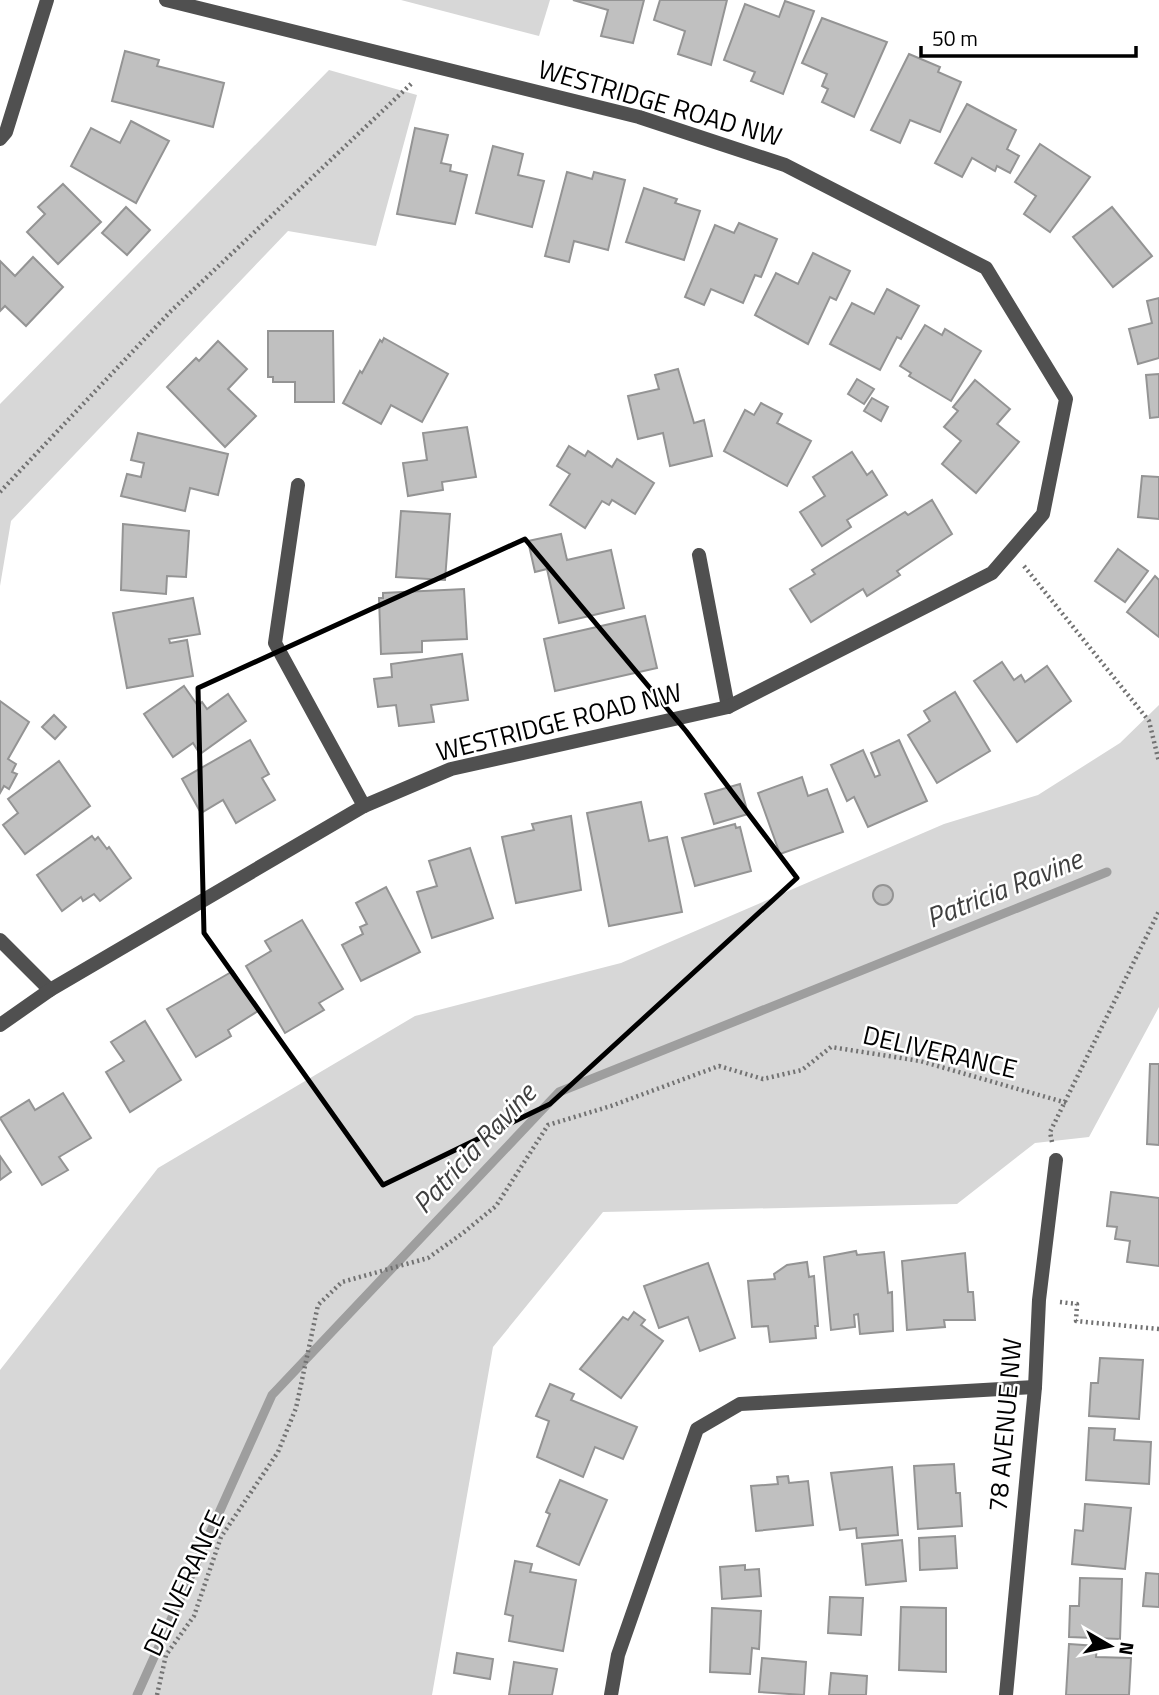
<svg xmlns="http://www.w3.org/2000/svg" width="1159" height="1695" font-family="'Titillium Web',sans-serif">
<rect width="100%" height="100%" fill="#fff"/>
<!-- green -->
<g fill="#d7d7d7">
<polygon points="401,0 550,0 539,36"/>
<polygon points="329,70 417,95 376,246 288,231 11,521 0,586 0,404"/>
<polygon points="1159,705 1159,1007 1089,1137 1035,1143 957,1204 603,1212 493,1347 432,1695 0,1695 0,1370 158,1168 415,1016 621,963 944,824 1038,795 1120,743"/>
</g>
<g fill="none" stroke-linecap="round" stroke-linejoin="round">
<!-- stream -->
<polyline stroke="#9e9e9e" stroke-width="9" points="137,1695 272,1395 559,1092 1107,872"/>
</g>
<!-- building -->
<g fill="#c0c0c0" stroke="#949494" stroke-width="2">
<polygon points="573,0 644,0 633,43 601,36 608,10"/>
<polygon points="660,0 727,0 711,65 678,54 685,31 654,20"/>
<polygon points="785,1 814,11 783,94 751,81 755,72 724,60 745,4 779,17"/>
<polygon points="822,18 887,42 854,117 822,102 828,89 822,86 827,74 802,63"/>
<polygon points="125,51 159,60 157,66 224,83 213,127 112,101"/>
<polygon points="909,54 940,67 938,72 961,82 940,132 910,120 900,143 871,130"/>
<polygon points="967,104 1016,130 1007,149 1019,156 1010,173 997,166 995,171 972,158 962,177 935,163"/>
<polygon points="131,121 169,141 136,203 71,166 91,128 120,143"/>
<polygon points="415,128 448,135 441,163 451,165 450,171 467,175 455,224 397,214"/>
<polygon points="1040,144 1090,177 1050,232 1024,214 1036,196 1015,182"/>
<polygon points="493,146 523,154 518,175 544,181 532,227 476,213"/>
<polygon points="567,172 592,179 594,172 625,180 608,250 574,241 569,262 545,256"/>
<polygon points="63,184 101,222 58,264 27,232 45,214 38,207"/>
<polygon points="644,188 677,199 675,203 700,211 684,260 626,242"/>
<polygon points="126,207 150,230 127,255 102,233"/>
<polygon points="1112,207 1152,256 1113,287 1073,237"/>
<polygon points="739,223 777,239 761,277 755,275 743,303 711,289 704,305 685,297 715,225 734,233"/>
<polygon points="813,253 850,271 836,300 830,297 808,344 755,315 776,273 798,284"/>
<polygon points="33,257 63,287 26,326 5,306 0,311 0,261 15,276"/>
<polygon points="887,289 919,306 901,339 897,337 880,370 830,344 852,303 874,314"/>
<polygon points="1159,298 1159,358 1138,364 1129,329 1152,323 1147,301"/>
<polygon points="925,325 942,335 945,329 981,351 951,401 909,376 911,373 900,366"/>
<polygon points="268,331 333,331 334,402 295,402 295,382 273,382 273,377 268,377"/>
<polygon points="384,338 448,374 422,422 391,405 381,424 343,403 360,371 362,373 380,340 382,342"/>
<polygon points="218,341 247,369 228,389 256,416 225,447 167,387 196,358 199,361"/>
<polygon points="678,369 694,423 704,420 712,456 670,466 663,433 638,439 628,396 659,389 655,375"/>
<polygon points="1159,374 1159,417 1150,418 1146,375"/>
<polygon points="857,379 874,389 864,404 848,394"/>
<polygon points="975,380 1010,409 997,424 1019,442 976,493 942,464 961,441 944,427 958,411 953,407"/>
<polygon points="872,398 888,407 881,421 864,411"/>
<polygon points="761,403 782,414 777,423 811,441 787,486 724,451 745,410 754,415"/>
<polygon points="467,427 476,477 442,482 443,490 408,496 403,463 427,460 423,433"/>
<polygon points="138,433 228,454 218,495 190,488 185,511 121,496 127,474 141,477 144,463 131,460"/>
<polygon points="569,446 585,456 588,451 612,467 617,459 654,483 635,514 612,500 609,505 602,501 585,528 550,505 570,474 557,466"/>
<polygon points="852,452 867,475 872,471 887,495 847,520 851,527 822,546 800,512 825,496 813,477"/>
<polygon points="1142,476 1159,477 1159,519 1138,517"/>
<polygon points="932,500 952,534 897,571 900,575 867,596 863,589 811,622 790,589 815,574 812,570 905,512 908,515"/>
<polygon points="401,511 450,514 445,580 396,577"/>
<polygon points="123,524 189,531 186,577 167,576 166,594 121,590"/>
<polygon points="561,534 567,560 611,550 624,608 559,623 547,569 535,572 528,541"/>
<polygon points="1118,549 1148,571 1125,602 1095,581"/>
<polygon points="1155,576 1159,580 1159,637 1127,612"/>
<polygon points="464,589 467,639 422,641 422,652 381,654 379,598 383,598 383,593"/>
<polygon points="193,598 200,634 169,639 170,643 187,640 193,676 127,688 113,613"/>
<polygon points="645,616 657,668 555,691 544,639"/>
<polygon points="462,654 468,700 431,705 434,722 399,726 396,705 378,707 374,679 392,677 391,664"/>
<polygon points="1002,662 1014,680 1021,675 1025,682 1047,666 1071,701 1017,742 974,681"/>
<polygon points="184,686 198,706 202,702 207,709 228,694 246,721 200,754 193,743 173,757 144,714"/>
<polygon points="955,692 990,751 937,783 908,735 930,721 924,711"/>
<polygon points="0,701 29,722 8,759 16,764 12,772 17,774 9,789 4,786 0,793"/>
<polygon points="54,715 66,727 55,739 42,727"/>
<polygon points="250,740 269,774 262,778 275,800 236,823 223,800 201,813 182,779"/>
<polygon points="899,740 927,801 868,827 854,797 847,801 831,765 863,750 875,777 880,775 871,753"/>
<polygon points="59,761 90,806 25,854 3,825 18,813 8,799"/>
<polygon points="802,777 808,796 827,789 843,832 780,854 758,793"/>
<polygon points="740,784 748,814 714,824 705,794"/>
<polygon points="641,802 649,841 667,837 682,912 609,926 587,813"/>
<polygon points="571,816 581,890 516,903 502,837 534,830 532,824"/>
<polygon points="735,824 736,828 740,827 751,871 695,886 682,838"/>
<polygon points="92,836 95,840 98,837 107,849 109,847 131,878 100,901 94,894 83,901 81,897 62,911 37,875"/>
<polygon points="470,848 493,918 432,938 417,892 437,886 429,861"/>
<circle cx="883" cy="895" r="10"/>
<polygon points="386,887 420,952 361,981 342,945 363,934 360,927 367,924 356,903"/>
<polygon points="302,920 343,989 319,1003 324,1010 285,1033 246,966 271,951 265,941"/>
<polygon points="233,971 258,1011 228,1030 231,1036 196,1057 167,1009"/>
<polygon points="145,1021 181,1080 130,1112 106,1072 124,1061 111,1042"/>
<polygon points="1150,1064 1159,1064 1159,1145 1147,1144"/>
<polygon points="63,1093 91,1138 59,1157 68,1170 42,1185 0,1118 29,1100 35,1110"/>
<polygon points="0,1156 11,1172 0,1180"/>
<polygon points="1111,1192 1159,1198 1159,1266 1127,1262 1130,1241 1115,1239 1117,1227 1107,1226"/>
<polygon points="856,1251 857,1255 884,1252 888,1293 892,1292 893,1331 860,1334 858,1314 854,1315 855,1327 831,1330 824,1257"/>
<polygon points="965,1253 968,1292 973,1292 975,1320 944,1320 945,1327 907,1330 902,1261"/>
<polygon points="807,1262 809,1277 814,1276 818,1326 815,1326 816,1338 770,1342 768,1326 752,1327 748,1281 775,1279 774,1274 787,1265"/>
<polygon points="708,1263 735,1338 700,1351 688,1317 659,1328 644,1286"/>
<polygon points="634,1312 645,1320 641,1325 663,1341 621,1398 580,1369 623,1317 628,1320"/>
<polygon points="1100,1358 1143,1360 1139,1419 1089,1416 1091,1383 1098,1383"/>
<polygon points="550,1384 574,1394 571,1400 637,1427 623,1459 595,1447 583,1477 537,1457 549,1421 536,1416"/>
<polygon points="1089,1428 1115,1429 1114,1440 1151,1442 1149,1484 1086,1480"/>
<polygon points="954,1464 956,1493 960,1493 962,1526 918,1529 914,1466"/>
<polygon points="892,1467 898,1535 857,1538 856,1528 840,1530 831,1473"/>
<polygon points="788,1476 789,1483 808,1481 813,1525 756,1531 751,1486 778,1484 777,1477"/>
<polygon points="560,1480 607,1500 579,1565 537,1546 550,1514 546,1512"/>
<polygon points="1085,1504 1131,1508 1125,1569 1072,1564 1075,1530 1083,1531"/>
<polygon points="955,1536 957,1568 920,1570 919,1538"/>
<polygon points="902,1540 906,1581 866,1585 862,1544"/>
<polygon points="515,1561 532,1564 530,1572 576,1580 563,1651 509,1641 513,1616 505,1614"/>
<polygon points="745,1565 745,1570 759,1569 761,1596 722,1599 720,1567"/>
<polygon points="1146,1573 1159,1574 1159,1607 1143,1606"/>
<polygon points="1080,1578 1122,1579 1120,1639 1069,1637 1070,1606 1079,1606"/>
<polygon points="830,1597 863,1598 861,1635 828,1633"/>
<polygon points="901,1607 946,1608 946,1672 899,1670"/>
<polygon points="712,1608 761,1611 759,1649 752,1648 750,1674 710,1672"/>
<polygon points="1069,1644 1097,1646 1096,1657 1131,1658 1129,1695 1066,1695"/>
<polygon points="457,1653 493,1659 490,1679 454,1673"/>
<polygon points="762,1658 806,1662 804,1695 759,1692"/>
<polygon points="514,1662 557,1669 552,1695 509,1695"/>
<polygon points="831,1673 867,1676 866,1695 829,1695"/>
</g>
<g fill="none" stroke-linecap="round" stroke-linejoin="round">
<!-- path -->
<g stroke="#727272" stroke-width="4.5" stroke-dasharray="2 3.5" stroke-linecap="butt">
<polyline points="0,492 171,311 412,83"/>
<polyline points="1024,566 1149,721 1159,762"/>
<polyline points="1052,1142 1050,1132 1159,911"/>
<polyline points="1060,1302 1077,1304 1076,1321 1159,1329"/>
<polyline points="157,1695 166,1655 194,1616 221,1537 278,1452 296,1408 318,1305 342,1282 428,1258 463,1233 496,1206 548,1125 611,1106 719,1066 763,1079 802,1070 831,1047 920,1061 1067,1103"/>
</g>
<!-- street -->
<g stroke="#505050" stroke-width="14">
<polyline points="0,139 6,132 47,0"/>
<polyline points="298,485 275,643 364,806"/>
<polyline points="699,555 728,707"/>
<polyline points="0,940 50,990"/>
<polyline points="0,1025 50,990 364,806 451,769 728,707 992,573 1043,514 1066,399 986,268 785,165 639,117 166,0"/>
<polyline points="611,1695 618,1655 697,1429 740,1404 1035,1387"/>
<polyline points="1006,1695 1035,1387 1039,1300 1056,1160"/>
</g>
</g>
<!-- marked area -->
<path fill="none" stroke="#000" stroke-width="5" stroke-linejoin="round" d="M525 539 686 731 797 878 550 1104 383 1185 204 933 198 688Z"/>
<g text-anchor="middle" stroke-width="5" stroke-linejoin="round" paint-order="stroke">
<!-- street labels -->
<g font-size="26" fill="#000" stroke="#fff">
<text transform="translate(660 103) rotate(16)" y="9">WESTRIDGE ROAD NW</text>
<text transform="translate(559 722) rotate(-14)" y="9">WESTRIDGE ROAD NW</text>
<text transform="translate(940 1052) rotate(13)" y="9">DELIVERANCE</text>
<text transform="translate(1005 1425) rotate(-85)" y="9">78 AVENUE NW</text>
<text transform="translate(184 1583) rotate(-65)" y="9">DELIVERANCE</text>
</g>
<!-- water labels -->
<g font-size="28" font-style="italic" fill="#3f3f3f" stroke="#fff">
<text transform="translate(1004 888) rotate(-22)" y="10">Patricia Ravine</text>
<text transform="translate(474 1148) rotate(-47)" y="10">Patricia Ravine</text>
</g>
</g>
<!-- north arrow -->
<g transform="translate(1110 1646) rotate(99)" stroke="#ffffff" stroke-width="5" paint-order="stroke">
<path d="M0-5L12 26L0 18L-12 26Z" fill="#000000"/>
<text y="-10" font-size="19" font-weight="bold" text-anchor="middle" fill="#000000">N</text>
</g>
<!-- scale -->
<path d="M921 46v10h215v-10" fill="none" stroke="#000000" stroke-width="3.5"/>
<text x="932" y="46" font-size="21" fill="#000000" stroke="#ffffff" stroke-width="5" paint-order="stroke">50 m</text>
</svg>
